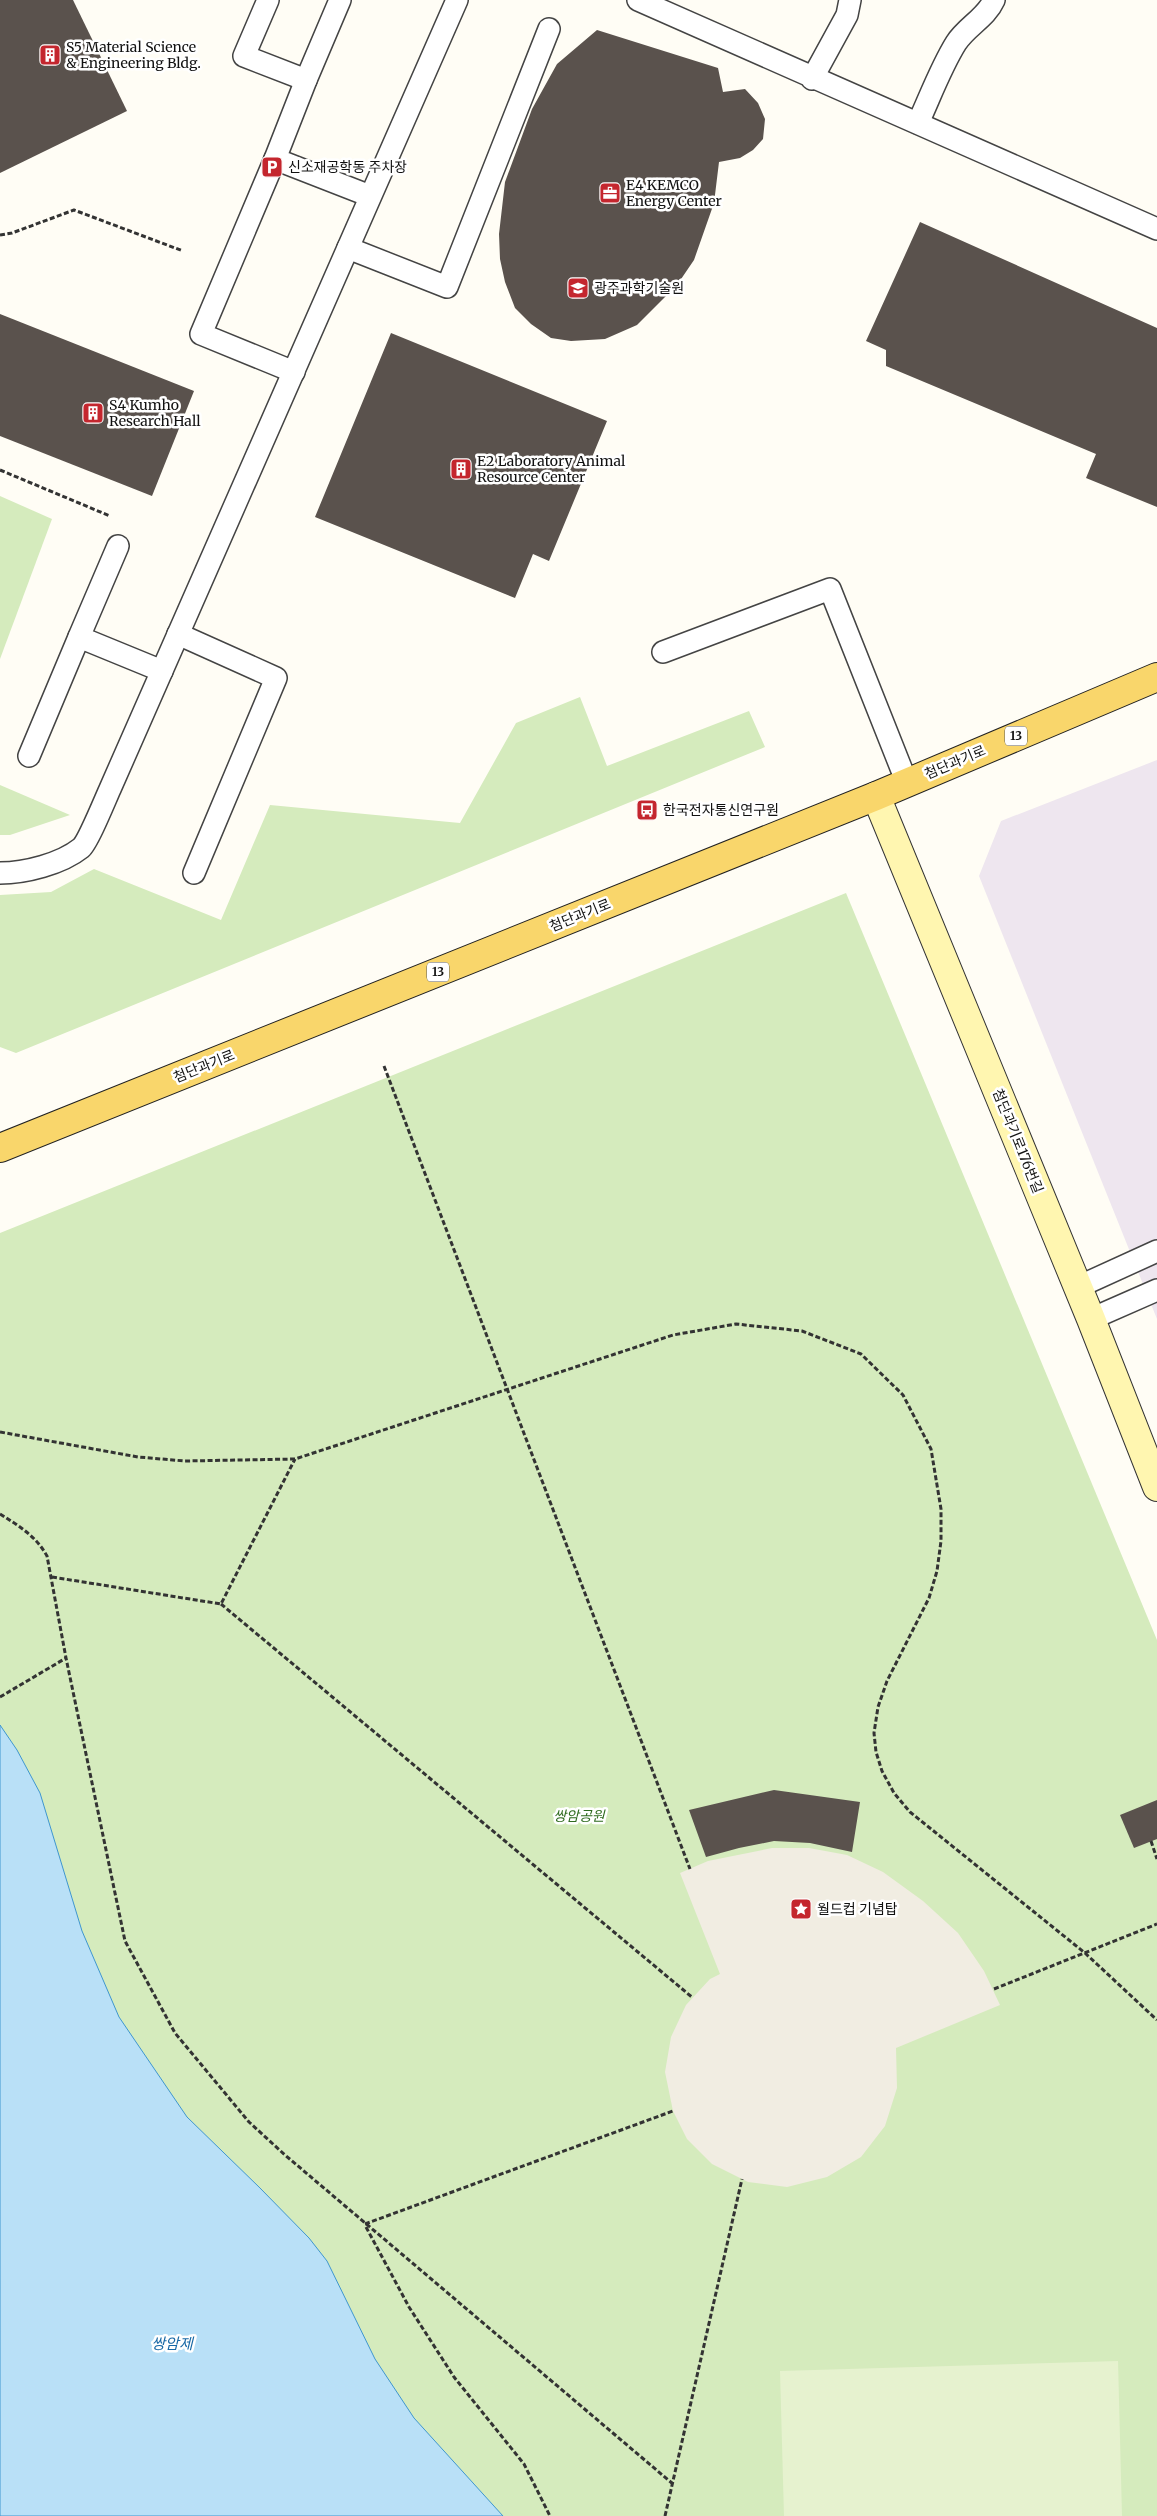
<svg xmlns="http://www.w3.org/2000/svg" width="1157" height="2516" font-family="Merriweather,'Noto Sans KR',serif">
<rect width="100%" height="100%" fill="#fffdf5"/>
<!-- industrial -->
<polygon fill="#eee6ef" points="1157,760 1157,1319 979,876 1001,821"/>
<!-- green -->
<g fill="#d5ebbd">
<polygon points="0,496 52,519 0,659"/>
<polygon points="580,697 607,766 749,711 765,747 16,1053 0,1047 0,895 51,892 94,869 221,920 270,805 460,823 516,723"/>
<polygon points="0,785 70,815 10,835 0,835"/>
<polygon points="846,893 1157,1640 1157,2516 0,2516 0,1233"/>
</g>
<!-- pitch -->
<polygon fill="#e6f2cf" points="1118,2361 1122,2516 784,2516 780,2371"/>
<!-- plaza -->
<polygon fill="#f1ede2" points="772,1848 809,1848 847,1855 883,1872 923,1901 958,1933 984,1971 1000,2005 896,2048 897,2088 885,2126 861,2157 827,2177 787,2187 748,2182 712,2164 687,2139 673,2111 665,2072 671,2037 686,2005 710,1979 720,1974 680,1873 708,1861"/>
<!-- water -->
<polygon fill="#b9e0f7" stroke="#3f96cf" points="0,1725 17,1750 40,1793 82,1931 119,2017 187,2117 260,2188 309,2238 327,2261 375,2359 414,2418 503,2516 0,2516"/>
<!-- building -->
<g fill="#5a524d">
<polygon points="0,0 73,0 127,111 0,173"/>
<polygon points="597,30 718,68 723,92 745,89 758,103 765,119 763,139 753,150 740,158 719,162 714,203 694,260 677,285 637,325 605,339 571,341 551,338 531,324 515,308 505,282 500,259 499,234 505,182 532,109 557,64"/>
<polygon points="920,222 1157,328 1157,507 1086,478 1096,454 886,366 886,350 866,341"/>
<polygon points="0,314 194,391 152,496 0,436"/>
<polygon points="391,333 607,421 549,561 533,554 515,598 315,517"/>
<polygon points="774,1790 860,1802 852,1852 810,1843 774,1841 739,1848 706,1857 689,1810"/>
<polygon points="1157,1800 1157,1839 1134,1848 1120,1815"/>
</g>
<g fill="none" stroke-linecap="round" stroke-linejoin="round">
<!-- lane casing -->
<g stroke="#444" stroke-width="24">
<g id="lane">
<polyline points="268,0 244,56 306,80"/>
<polyline points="340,0 306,80 275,159 370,196"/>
<polyline points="638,0 1157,229"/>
<polyline points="812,79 847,15 850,0"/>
<path d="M918 123C930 97 941 67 956 43 967 26 986 18 994 0"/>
<polyline points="275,159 201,334 294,372"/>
<polyline points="348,248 447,287 549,29"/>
<polyline points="118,546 79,637 162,671"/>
<polyline points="178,634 276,678 194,873"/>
<polyline points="663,652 830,589 907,783"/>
<polyline points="29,756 79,637"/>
<path d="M0 873C25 873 61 864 81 848 88 842 105 800 110 789L457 0"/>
<polyline points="1078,1287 1157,1251"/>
<polyline points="1091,1319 1157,1290"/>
</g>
</g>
<!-- secondary casing -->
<g stroke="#333" stroke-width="30">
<polyline id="secondary" points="876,796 1091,1319 1157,1487"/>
</g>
<!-- primary casing -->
<g stroke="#222" stroke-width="30">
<polyline id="primary" points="0,1148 876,796 1157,677"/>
</g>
<!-- path -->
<g stroke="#333" stroke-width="3" stroke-dasharray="5 2.5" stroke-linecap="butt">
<polyline points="0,235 12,233 74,210 183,251"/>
<polyline points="0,470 110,516"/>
<polyline points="384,1066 690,1869"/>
<polyline points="0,1432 138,1457 185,1461 295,1459 673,1335 736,1324 802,1331 861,1354 903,1395 931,1449 941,1509 941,1541 937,1571 929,1598 887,1681 878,1707 874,1733 876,1752 882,1771 894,1793 910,1812 1085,1953 1157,2020"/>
<path d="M0 1514C19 1526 36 1536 47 1556L66 1658 125 1941 175 2033 249 2122 285 2155 673 2484"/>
<polyline points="52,1577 221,1604 295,1459"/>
<polyline points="221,1604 693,1998"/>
<polyline points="0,1697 66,1658"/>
<polyline points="1151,1841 1157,1859"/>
<polyline points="994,1989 1157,1924"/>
<polyline points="365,2224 673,2111"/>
<polyline points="366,2227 409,2307 454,2377 524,2464 550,2516"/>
<polyline points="665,2516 742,2179"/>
</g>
<!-- lane -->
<use href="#lane" stroke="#fff" stroke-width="21"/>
<!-- secondary -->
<use href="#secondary" stroke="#fff6b0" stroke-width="28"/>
<!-- primary -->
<use href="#primary" stroke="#f9d66b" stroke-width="28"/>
</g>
<!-- icons -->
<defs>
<g id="building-square" transform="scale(1.125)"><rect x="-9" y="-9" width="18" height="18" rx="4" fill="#c4262e" stroke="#fff"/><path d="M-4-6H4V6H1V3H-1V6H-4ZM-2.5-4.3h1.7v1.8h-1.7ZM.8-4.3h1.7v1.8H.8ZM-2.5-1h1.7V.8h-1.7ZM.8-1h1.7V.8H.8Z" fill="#fff"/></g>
<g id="parking-square" transform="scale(1.125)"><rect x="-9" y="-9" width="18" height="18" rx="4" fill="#c4262e" stroke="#fff"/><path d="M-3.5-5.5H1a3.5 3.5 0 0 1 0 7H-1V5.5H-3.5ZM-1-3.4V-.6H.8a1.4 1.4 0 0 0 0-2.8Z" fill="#fff"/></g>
<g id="office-square" transform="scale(1.125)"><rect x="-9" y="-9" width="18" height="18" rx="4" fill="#c4262e" stroke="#fff"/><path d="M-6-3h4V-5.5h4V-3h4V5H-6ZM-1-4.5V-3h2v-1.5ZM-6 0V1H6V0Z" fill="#fff"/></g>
<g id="university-square" transform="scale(1.125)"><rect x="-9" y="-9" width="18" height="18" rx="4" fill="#c4262e" stroke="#fff"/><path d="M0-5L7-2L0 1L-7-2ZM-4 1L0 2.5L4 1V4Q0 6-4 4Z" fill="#fff"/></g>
<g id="bus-square" transform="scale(1.125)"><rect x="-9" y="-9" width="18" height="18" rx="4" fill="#c4262e" stroke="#fff"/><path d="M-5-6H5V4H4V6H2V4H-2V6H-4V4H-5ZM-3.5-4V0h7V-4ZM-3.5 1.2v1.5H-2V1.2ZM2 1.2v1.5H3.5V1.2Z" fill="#fff"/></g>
<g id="sight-square" transform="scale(1.125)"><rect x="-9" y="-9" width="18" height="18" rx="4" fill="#c4262e" stroke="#fff"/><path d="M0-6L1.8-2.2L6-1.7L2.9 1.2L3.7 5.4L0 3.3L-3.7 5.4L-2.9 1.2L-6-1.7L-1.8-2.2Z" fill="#fff"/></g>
</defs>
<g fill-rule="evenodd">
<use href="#building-square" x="50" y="55"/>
<use href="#parking-square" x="272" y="167"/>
<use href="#office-square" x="610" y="193"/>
<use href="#university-square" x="578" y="288"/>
<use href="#building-square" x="93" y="413"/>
<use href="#building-square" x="461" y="469"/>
<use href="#bus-square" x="647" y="810"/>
<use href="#sight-square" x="801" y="1909"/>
</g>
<g text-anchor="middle" stroke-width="5" stroke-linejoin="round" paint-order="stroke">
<!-- shield labels -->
<g fill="#fff" stroke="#585858" stroke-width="1">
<rect x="1005" y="726.5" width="22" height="19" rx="4"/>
<rect x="427" y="962.5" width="22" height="19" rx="4"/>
</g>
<g font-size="12" font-weight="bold" fill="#111">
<text x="1016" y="740">13</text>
<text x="438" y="976">13</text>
</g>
<!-- poi labels -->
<g font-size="14" fill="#111" stroke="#fff" text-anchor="start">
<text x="66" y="52">S5 Material Science<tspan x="66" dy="16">&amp; Engineering Bldg.</tspan></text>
<text x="288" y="172">신소재공학동 주차장</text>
<text x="626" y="190">E4 KEMCO<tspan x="626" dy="16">Energy Center</tspan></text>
<text x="594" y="293">광주과학기술원</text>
<text x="109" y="410">S4 Kumho<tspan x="109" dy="16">Research Hall</tspan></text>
<text x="477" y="466">E2 Laboratory Animal<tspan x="477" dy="16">Resource Center</tspan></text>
<text x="663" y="815">한국전자통신연구원</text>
<text x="817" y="1914">월드컵 기념탑</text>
</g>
<!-- street labels -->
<g font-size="14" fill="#111" stroke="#fff">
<text transform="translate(955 762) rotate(-23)" y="5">첨단과기로</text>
<text transform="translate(580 915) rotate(-22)" y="5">첨단과기로</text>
<text transform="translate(204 1066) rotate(-22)" y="5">첨단과기로</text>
<text transform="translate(1018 1141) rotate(68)" y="5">첨단과기로176번길</text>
</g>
<!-- park labels -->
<g font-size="14" font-style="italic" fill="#2f6b1f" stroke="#fff">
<text x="579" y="1821">쌍암공원</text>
</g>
<!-- water labels -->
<g font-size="15" font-style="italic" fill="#1768a6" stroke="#fff">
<text x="172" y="2349">쌍암제</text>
</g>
</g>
</svg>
